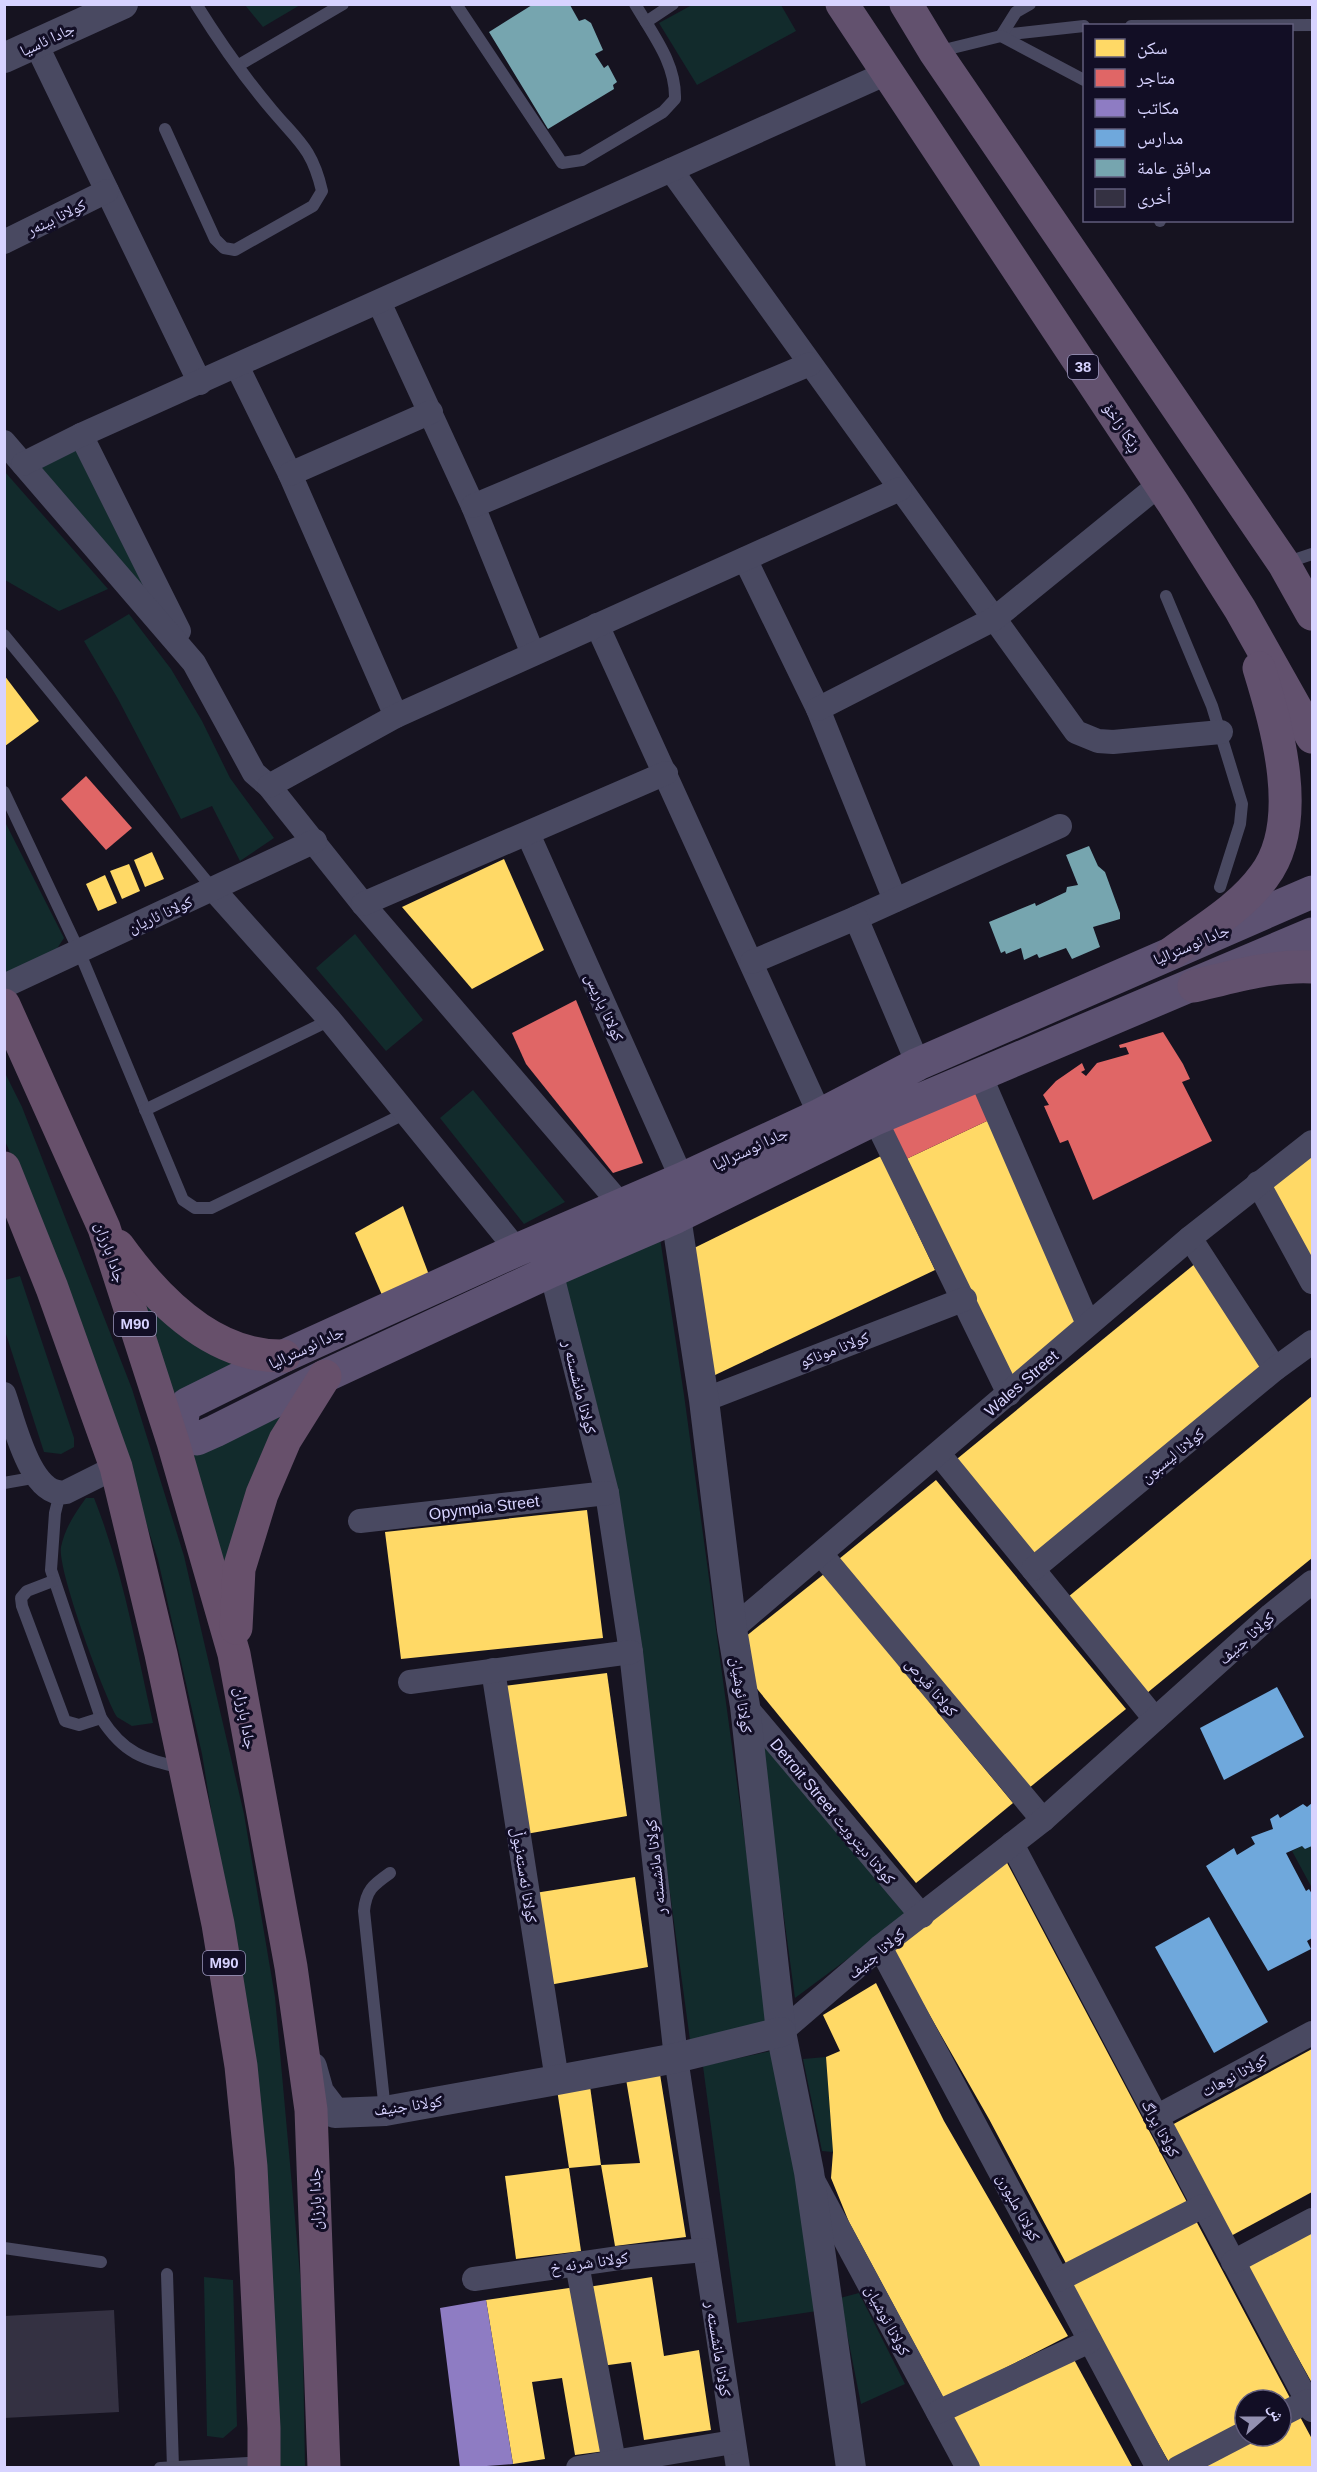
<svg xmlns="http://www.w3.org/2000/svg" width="1317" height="2472" font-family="Arial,'Noto Naskh Arabic',sans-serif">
<rect width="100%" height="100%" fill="#161320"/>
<!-- green -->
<g fill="#122b2c">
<polygon points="245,5 300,5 263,27"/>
<polygon points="692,5 781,5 796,31 697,85 659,23"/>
<polygon points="81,435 194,663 23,464"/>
<polygon points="5,472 108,589 59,611 5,580"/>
<polygon points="129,614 171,669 202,721 230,778 274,838 240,861 212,806 181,819 118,699 84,641"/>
<polygon points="4,820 64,938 56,950 4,976"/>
<polygon points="355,934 423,1020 386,1051 316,968"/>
<polygon points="4,1071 22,1107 132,1389 184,1556 244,1814 275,1997 302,2297 305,2467 276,2467 258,2099 202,1754 158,1560 111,1412 37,1213 5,1141"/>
<polygon points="473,1090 565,1202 524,1224 440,1118"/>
<polygon points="660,1238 684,1395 770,2025 690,2040 618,1510 603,1428 563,1281"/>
<polygon points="20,1276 74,1438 74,1447 61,1454 44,1452 5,1331 5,1280"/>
<polygon points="135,1278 257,1360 174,1395"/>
<polygon points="304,1397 233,1596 190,1453"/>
<path d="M86 1498H94C123 1571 136 1647 153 1723L132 1726 117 1717C103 1693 57 1569 61 1547 65 1528 75 1513 86 1498Z"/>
<polygon points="760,1741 908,1914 795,1998"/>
<polygon points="1302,1846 1305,1849 1312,1846 1312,1888 1292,1851"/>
<polygon points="775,2050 817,2311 737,2323 703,2066"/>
<polygon points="826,2057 833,2152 822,2151 803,2059"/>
<polygon points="204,2277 233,2280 237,2426 223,2438 207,2436"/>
<polygon points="859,2293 905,2384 861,2404 840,2298"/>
</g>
<!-- homes -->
<g fill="#ffd966">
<polygon points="4,675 39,721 5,746 4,745"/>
<polygon points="152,852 164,879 145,887 134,860"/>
<polygon points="504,859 544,950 472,989 402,907"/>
<polygon points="129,864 140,891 122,899 110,871"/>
<polygon points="105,875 117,903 98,911 86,884"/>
<polygon points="989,1120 1086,1323 1009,1384 902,1161"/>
<polygon points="1312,1154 1312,1269 1266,1184"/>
<polygon points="881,1156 935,1270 713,1376 686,1252"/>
<polygon points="403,1206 429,1275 382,1295 355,1233"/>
<polygon points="1196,1263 1264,1368 1031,1561 952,1463"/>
<polygon points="1312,1396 1312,1558 1147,1693 1068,1597"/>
<polygon points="936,1480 1126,1709 1029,1788 839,1559"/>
<polygon points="587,1510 603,1638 401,1659 385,1532"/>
<polygon points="824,1574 1013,1803 916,1883 749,1679 740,1641"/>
<polygon points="607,1673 627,1816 526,1834 504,1686"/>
<polygon points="1005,1859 1190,2208 1069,2269 989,2119 889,1944"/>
<polygon points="635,1877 648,1967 549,1985 535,1893"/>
<polygon points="876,1983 944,2121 1068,2336 944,2399 849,2222 831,2178 833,2152 826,2057 840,2051 823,2015"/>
<polygon points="1312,2049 1312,2192 1229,2237 1170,2126"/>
<polygon points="659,2068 686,2237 615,2246 601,2165 640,2163 625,2073"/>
<polygon points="589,2079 601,2165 569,2168 556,2083"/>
<polygon points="569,2168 581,2251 516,2259 505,2176"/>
<polygon points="1194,2217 1290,2398 1281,2403 1281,2400 1245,2400 1245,2424 1170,2464 1069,2286"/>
<polygon points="1312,2226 1312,2383 1245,2263"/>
<polygon points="652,2277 664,2356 699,2350 711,2430 644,2440 631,2362 601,2366 588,2287"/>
<polygon points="576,2287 605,2451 575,2455 562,2378 532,2382 545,2459 513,2464 486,2300"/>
<polygon points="1071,2354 1133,2468 974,2468 949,2419"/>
<polygon points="1298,2413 1312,2439 1312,2468 1199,2468 1256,2436 1281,2436 1281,2422"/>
</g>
<!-- shops -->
<g fill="#e06666">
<polygon points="86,776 132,828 106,850 61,799"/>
<polygon points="576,1000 643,1163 613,1173 526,1064 512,1033"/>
<polygon points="1163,1032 1183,1064 1190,1079 1182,1082 1212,1141 1093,1200 1068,1140 1060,1143 1044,1106 1049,1105 1043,1095 1056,1081 1082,1063 1085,1070 1081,1072 1086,1076 1097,1063 1129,1054 1126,1047 1120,1048 1119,1045"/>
<polygon points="974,1086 989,1120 902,1161 886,1127"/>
</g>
<!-- offices -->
<polygon fill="#8e7cc3" points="486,2300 513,2464 460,2468 440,2308"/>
<!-- schools -->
<g fill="#6fa8dc">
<polygon points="1277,1687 1304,1737 1224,1780 1200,1728"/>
<polygon points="1312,1803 1312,1846 1305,1849 1302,1846 1286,1853 1306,1891 1309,1889 1312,1894 1312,1938 1307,1941 1311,1949 1268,1971 1206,1866 1234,1848 1237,1855 1255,1844 1251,1837 1273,1829 1270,1819 1278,1814 1280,1818 1303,1804 1307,1807"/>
<polygon points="1209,1917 1268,2022 1214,2053 1155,1947"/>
</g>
<!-- public -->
<g fill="#76a5af">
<polygon points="532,5 570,5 579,21 585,19 591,23 603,50 595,54 604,68 608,65 617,82 613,85 614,89 548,129 489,32"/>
<polygon points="1089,846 1098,866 1105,872 1120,913 1120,919 1093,927 1100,947 1072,959 1066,948 1039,958 1037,954 1024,960 1021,948 1006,954 1005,951 1001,953 989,922 1035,903 1036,906 1066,892 1067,887 1078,885 1066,855"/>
</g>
<!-- building -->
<polygon fill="#343142" points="114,2310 119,2412 4,2418 4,2316"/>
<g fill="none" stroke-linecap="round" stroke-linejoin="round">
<!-- service -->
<g stroke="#494961" stroke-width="12">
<path d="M456 4 562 163 582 160 663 112 675 99C676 63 653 35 635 4"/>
<polyline points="646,22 673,4"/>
<polyline points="1131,26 1312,25"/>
<polyline points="1002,35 1084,26"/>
<polyline points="1001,36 1016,12 1030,4"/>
<polyline points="936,52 1001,36 1084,80"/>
<polyline points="239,65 343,4"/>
<path d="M165 129 215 239 224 248 235 250 313 206 322 191C312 148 298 141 272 110 244 77 219 41 196 4"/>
<polyline points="1160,221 1160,220"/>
<polyline points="1285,563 1312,554"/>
<polyline points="1166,596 1212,706 1242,804 1240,824 1220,887"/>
<polyline points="4,635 213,889"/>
<polyline points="4,792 79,951 183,1200 195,1208 211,1208 406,1113"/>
<polyline points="145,1110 330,1020"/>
<polyline points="4,1483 38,1477"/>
<path d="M60 1493 55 1513 51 1570 101 1718C124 1754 143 1759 183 1768"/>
<polyline points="53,1581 27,1591 21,1598 22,1606 65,1721 79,1725 101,1718"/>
<path d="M385 2111 364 1911C366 1890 373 1885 390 1873"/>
<polyline points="4,2248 101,2262"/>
<polyline points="167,2274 173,2468"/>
<polyline points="160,2468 263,2462"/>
</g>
<!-- minor -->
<g stroke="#494961" stroke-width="24">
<polyline points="36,44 200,383"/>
<polyline points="671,170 1076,732 1098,741 1113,742 1221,732"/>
<polyline points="4,242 107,191"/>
<polyline points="379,302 473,506 533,654"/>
<polyline points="237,366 290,474 396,716"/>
<polyline points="81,435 179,631"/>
<polyline points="4,442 194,663 254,773 269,786 363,904 622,1206"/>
<polyline points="23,464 81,435 887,73"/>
<polyline points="290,474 431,412"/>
<polyline points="473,506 810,364"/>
<polyline points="745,559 818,709 895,900"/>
<polyline points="597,625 820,1115"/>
<polyline points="818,709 994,619 1160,484"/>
<polyline points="269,786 396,716 900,489"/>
<polyline points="528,834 682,1179"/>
<polyline points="213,889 330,1020 517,1250"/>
<polyline points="363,904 666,773"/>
<polyline points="856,918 1060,826"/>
<polyline points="752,962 856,918 918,1064"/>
<polyline points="4,986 315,841"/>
<polyline points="980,1075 1088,1324"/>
<polyline points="875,1119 1009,1394"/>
<polyline points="1258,1183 1312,1282"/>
<polyline points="1190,1238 1275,1369"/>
<polyline points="551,1271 607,1493 631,1652 676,2058 738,2468"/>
<path d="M4 1394C13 1418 30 1499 66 1492L116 1467"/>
<polyline points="704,1400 965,1299"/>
<polyline points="939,1454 1155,1719"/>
<polyline points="360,1521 607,1493"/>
<polyline points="821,1554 1043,1820"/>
<polyline points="1033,1569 1275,1369 1312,1342"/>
<polyline points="732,1629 1190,1238 1312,1142"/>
<polyline points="493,1670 557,2080"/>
<polyline points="410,1682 631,1652"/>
<polyline points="745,1706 922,1916"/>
<polyline points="1012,1844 1312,2410"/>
<polyline points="880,1947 1158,2468"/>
<polyline points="781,2032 880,1947 1043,1820 1271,1615 1312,1582"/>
<polyline points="1156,2117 1312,2033"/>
<polyline points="814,2182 968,2468"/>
<polyline points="1233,2262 1312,2220"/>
<polyline points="577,2264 614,2462"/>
<polyline points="474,2279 619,2258 704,2250"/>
<polyline points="1058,2280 1203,2206"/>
<polyline points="938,2412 1090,2341"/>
<polyline points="1281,2415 1308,2401"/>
<polyline points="578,2468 733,2442"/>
<polyline points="1178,2468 1245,2433"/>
</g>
<!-- tertiary -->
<g stroke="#494961" stroke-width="30">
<polyline points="4,58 123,4"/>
<polyline points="676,1217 704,1400 732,1629 745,1706 781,2032 809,2172 851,2468"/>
<polyline points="312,2067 319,2092 335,2113 385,2111 557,2080 676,2058 781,2032"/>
</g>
<!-- primary -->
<path stroke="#5d5272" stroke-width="33" d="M1312 892 918 1064 820 1115 682 1179 517 1250 284 1356 187 1404C179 1418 181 1433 197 1439L215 1431 325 1376 551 1271 676 1217 875 1119 1312 934"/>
<!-- trunk -->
<g stroke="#62516e" stroke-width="33">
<polyline points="842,4 1173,503 1240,609 1312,737"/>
<polyline points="906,4 935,52 1284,564 1312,614"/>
<path d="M1173 952C1204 929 1241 908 1264 876 1305 822 1277 727 1259 668"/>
<path d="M1194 986C1232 977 1272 965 1312 967"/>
</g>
<!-- motorway -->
<g stroke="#67506b" stroke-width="33">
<polyline points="4,1005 104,1228 173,1442 234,1654 291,1967 311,2110 324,2468"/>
<polyline points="4,1168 52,1288 116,1467 161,1654 218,1924 241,2066 251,2167 264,2428 264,2468"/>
<path d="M118 1246C157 1300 213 1358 284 1356"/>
<polyline points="236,1628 239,1569 262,1494 285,1440 325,1376"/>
</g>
</g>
<g text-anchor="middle" stroke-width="6" stroke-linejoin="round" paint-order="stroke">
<!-- shield labels -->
<g fill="#120e25" stroke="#9c98be" stroke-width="1.5">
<rect x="1068" y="355" width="30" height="24" rx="4.5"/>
<rect x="114" y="1312" width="42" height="24" rx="4.5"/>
<rect x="203" y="1951" width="42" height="24" rx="4.5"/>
</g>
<g font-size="15" font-weight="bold" fill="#d7d3ff">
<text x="1083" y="372">38</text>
<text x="135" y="1329">M90</text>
<text x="224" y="1968">M90</text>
</g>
<!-- street labels -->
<g font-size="16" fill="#d7d3ff" stroke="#120e25">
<text transform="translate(47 39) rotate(-25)" y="6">جادا ئاسيا</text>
<text transform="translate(56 217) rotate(-26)" y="6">كولانا بینه‌ر</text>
<text transform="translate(1123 427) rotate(56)" y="6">ڕێکا زاخۆ</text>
<text transform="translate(160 914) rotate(-24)" y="6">كولانا ئاريان</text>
<text transform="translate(1191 944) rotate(-23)" y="6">جادا ئوسترالیا</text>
<text transform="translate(605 1007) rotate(66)" y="6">كولانا پاریس</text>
<text transform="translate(750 1148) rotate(-25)" y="6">جادا ئوسترالیا</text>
<text transform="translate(111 1252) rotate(71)" y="6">جادا بارزان</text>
<text transform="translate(306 1347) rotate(-25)" y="6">جادا ئوسترالیا</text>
<text transform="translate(834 1349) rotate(-21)" y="6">كولانا موناكو</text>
<text transform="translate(1021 1383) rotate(-41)" y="6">Wales Street</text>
<text transform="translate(580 1387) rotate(76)" y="6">كولانا مانشسته ر</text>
<text transform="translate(1172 1455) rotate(-39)" y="6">كولانا ليسبون</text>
<text transform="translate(484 1507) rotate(-7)" y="6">Opympia Street</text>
<text transform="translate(1246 1638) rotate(-42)" y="6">كولانا جنيف</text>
<text transform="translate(932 1687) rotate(50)" y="6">كولانا قبرص</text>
<text transform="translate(742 1695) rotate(82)" y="6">كولانا ئوشيان</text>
<text transform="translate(246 1718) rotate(80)" y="6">جادا بارزان</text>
<text transform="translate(833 1811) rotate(50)" y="6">Detroit Street كولانا ديترويت</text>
<text transform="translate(655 1867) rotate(-96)" y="6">كولانا مانشسته ر</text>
<text transform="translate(525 1875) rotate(81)" y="6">كولانا ئەستەنبوڵ</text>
<text transform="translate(876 1953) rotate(-40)" y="6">كولانا جنيف</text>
<text transform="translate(1234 2075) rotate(-28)" y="6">كولانا نوهات</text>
<text transform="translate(408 2105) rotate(-8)" y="6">كولانا جنيف</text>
<text transform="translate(1161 2128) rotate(62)" y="6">كولانا پراگ</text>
<text transform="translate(315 2199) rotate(-92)" y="6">جادا بارزان</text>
<text transform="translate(1019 2207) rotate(62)" y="6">كولانا ملبورن</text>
<text transform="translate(589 2262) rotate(-8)" y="6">كولانا شرنه خ</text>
<text transform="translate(888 2320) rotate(62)" y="6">كولانا ئوشيان</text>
<text transform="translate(719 2349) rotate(81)" y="6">كولانا مانشسته ر</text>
</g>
</g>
<!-- border -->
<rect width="1317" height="2472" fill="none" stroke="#d7d3ff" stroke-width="12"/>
<!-- legend -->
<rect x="1083" y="24" width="210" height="198" fill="#120e25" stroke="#615d7c" stroke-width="1.5"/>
<rect x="1095" y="39" width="30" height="18" fill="#ffd966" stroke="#615d7c" stroke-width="1.5"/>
<text x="1137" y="54" font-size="18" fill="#d7d3ff">سكن</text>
<rect x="1095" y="69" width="30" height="18" fill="#e06666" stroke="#615d7c" stroke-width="1.5"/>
<text x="1137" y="84" font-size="18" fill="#d7d3ff">متاجر</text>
<rect x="1095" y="99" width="30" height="18" fill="#8e7cc3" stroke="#615d7c" stroke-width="1.5"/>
<text x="1137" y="114" font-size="18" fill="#d7d3ff">مكاتب</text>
<rect x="1095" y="129" width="30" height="18" fill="#6fa8dc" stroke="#615d7c" stroke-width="1.5"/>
<text x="1137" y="144" font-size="18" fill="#d7d3ff">مدارس</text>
<rect x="1095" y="159" width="30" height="18" fill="#76a5af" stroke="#615d7c" stroke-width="1.5"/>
<text x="1137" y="174" font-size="18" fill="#d7d3ff">مرافق عامة</text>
<rect x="1095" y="189" width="30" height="18" fill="#343142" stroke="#615d7c" stroke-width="1.5"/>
<text x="1137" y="204" font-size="18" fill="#d7d3ff">أخرى</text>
<!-- north arrow -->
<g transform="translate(1263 2418) rotate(69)"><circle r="28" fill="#120e25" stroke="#615d7c" stroke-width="1.5"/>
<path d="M0-4.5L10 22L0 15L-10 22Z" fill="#9390b1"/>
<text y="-9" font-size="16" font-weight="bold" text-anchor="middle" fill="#d7d3ff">ش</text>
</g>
</svg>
